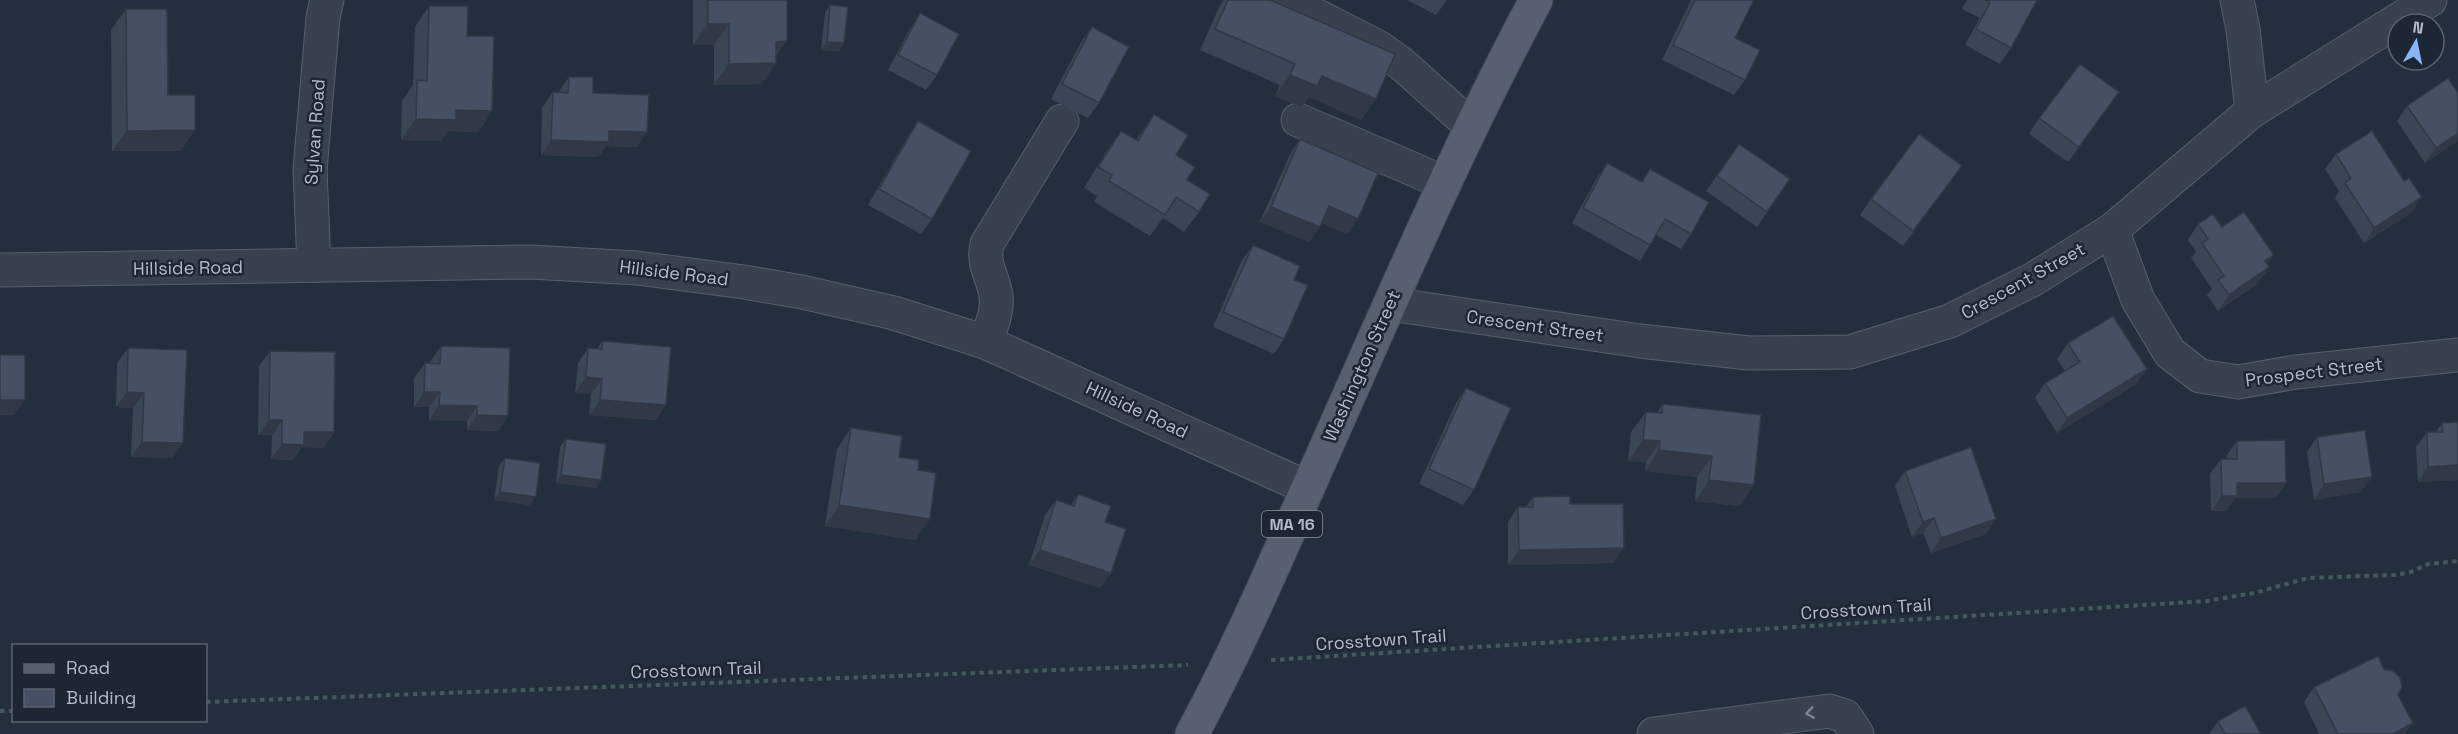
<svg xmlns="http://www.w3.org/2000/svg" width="2458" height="734" viewBox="0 0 2458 734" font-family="'Space Grotesk',sans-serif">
  <rect width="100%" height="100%" fill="#242f3e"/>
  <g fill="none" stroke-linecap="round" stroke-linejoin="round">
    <g stroke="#565f6c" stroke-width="35">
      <g id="minor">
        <polyline points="1286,0 1378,47 1403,65 1471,126"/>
        <polyline points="2252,111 2430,0"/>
        <polyline points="1298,120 1445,183"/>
        <polyline points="2112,230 2138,300 2170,353 2200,376 2238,382 2296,372 2458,355"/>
        <polyline points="314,265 310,170 323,17 327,0"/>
        <polyline points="0,270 531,262 637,268 744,282 802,292 894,313 985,342 1308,488"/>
        <polyline points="1390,304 1640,341 1749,353 1850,352 1950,321 2032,280 2112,230 2252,111 2243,29 2237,0"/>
        <path d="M985,342c6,-15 13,-30 11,-46 -3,-21 -14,-30 -9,-52l75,-123"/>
        <polyline points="1654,734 1829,711 1845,716 1857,734"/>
      </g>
    </g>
    <g stroke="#414a57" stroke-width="35">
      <path id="major" d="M1192,734c46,-85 84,-174 123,-262 71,-159 139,-319 221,-472"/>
    </g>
    <g stroke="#44595c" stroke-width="4" stroke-dasharray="4.5 4.5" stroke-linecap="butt">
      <polyline points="1271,660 2207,601 2254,593 2308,578 2395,575 2411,572 2428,564 2458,561"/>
      <polyline points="206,702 1188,665"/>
      <polyline points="0,711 14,711"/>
    </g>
    <use href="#minor" stroke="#38414e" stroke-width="33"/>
    <use href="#major" stroke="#56606e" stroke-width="33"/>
  </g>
  <g fill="#3b4654">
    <polygon points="693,0 787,0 776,57 762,84 714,85 714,45 693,45"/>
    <polygon points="1224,0 1270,0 1361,120 1309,97 1302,107 1275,96 1280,85 1200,50 1220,5"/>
    <polygon points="1407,0 1447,0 1436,15"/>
    <polygon points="1691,0 1754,0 1735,38 1745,80 1734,95 1662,60"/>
    <polygon points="1967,0 2037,0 2011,48 2000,64 1965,45 1980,18 1962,9"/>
    <polygon points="830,5 844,43 839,51 821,50 825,13"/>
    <polygon points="429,6 467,36 492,111 478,132 448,131 441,141 401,140 402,101 413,85 415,27"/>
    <polygon points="126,9 168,95 181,151 112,151 111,30"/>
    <polygon points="920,13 937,75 926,90 888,70 910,29"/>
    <polygon points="1092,27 1099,103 1088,118 1051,99 1081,42"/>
    <polygon points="569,77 593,93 637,147 606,146 598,157 541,155 542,108 553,92 558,93"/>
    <polygon points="2119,92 2068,162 2029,134 2039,118"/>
    <polygon points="2458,93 2458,141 2425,163 2397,121 2407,106"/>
    <polygon points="1154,114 1176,155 1199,212 1184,232 1163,218 1150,236 1094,202 1097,196 1084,188 1106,152 1121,131 1136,140"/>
    <polygon points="918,121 932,219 921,234 868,205 908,136"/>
    <polygon points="1300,139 1347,234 1322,223 1309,242 1260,222 1290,154"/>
    <polygon points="1739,144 1790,179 1757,227 1706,191"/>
    <polygon points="2336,154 2411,213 2364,243 2335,198 2339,191 2325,169"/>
    <polygon points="1607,163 1641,182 1650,169 1691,234 1681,249 1656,235 1640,261 1572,223 1597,178"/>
    <polygon points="1951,181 1903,246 1860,215 1871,199"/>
    <polygon points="2198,224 2222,227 2267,265 2269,267 2258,283 2218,311 2207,295 2212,289 2191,258 2196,252 2188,240"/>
    <polygon points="1253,245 1284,339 1274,354 1213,327 1242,260"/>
    <polygon points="602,341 656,420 589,415 591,394 575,393 578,363 588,348 597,349"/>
    <polygon points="2068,343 2147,369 2136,384 2057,433 2035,398 2045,383 2065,371 2057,359"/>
    <polygon points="441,346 508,416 498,431 467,430 467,421 429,420 429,407 414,407 414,378 425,363 430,363 430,362"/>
    <polygon points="128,348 173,458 131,457 133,408 116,407 117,363"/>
    <polygon points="270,351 334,432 323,448 302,447 293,460 271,459 272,435 258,435 259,366"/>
    <polygon points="1466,388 1474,490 1463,505 1419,484 1456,403"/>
    <polygon points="1663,404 1761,415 1739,506 1695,501 1697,477 1645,471 1646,462 1628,461 1631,432 1646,412 1657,413"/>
    <polygon points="2442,423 2458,480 2418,482 2416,447 2427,432 2436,432"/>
    <polygon points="851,428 899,457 918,470 930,519 915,540 825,526 837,449"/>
    <polygon points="2317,437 2361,492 2314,500 2307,452"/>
    <polygon points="566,439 601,480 596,488 556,483 560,447"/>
    <polygon points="2237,441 2286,483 2275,498 2235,498 2226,511 2211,511 2210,474 2221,459 2227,459 2226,456"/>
    <polygon points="505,458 530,505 494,500 499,466"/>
    <polygon points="1905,471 1996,519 1986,534 1931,553 1923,533 1912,537 1895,486"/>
    <polygon points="1078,494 1105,522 1111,573 1100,588 1029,565 1045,515 1056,500 1071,505"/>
    <polygon points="1533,497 1570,504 1613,563 1508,565 1508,522 1518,507 1526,507"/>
    <polygon points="2314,687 2405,734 2319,734 2304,702"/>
    <polygon points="2218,721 2261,734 2209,734"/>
  </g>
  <g fill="#303945">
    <polygon points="708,24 729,24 714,45 693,45"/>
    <polygon points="787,41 772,62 776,42"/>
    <polygon points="827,42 844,43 839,51 821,50"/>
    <polygon points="776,63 762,84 714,85 729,64"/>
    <polygon points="1290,75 1322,76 1376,99 1361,120 1309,97 1302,107 1275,96"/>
    <polygon points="456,110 492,111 478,132 448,131 441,141 401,140 416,119"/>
    <polygon points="195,130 181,151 112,151 127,131"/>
    <polygon points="609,131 647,132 637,147 606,146 598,157 541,155 551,140"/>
    <polygon points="2458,133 2458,141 2425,163 2436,148"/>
    <polygon points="2422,197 2411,213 2364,243 2374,228"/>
    <polygon points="1329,206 1358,219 1347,234 1318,221"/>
    <polygon points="1271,207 1320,227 1309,242 1260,222"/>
    <polygon points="2274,255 2263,270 2265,261"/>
    <polygon points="2269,267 2258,283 2218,311 2229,295"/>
    <polygon points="2147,369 2136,384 2057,433 2067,418"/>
    <polygon points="586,377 602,379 591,394 575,393"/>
    <polygon points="127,392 144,393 133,408 116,407"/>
    <polygon points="424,392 440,392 429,407 414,407"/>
    <polygon points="0,400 25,400 14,415 0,415"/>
    <polygon points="600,400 666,405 656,420 589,415"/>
    <polygon points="439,405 477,406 467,421 429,420"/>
    <polygon points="477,415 508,416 498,431 467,430"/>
    <polygon points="269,420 282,420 272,435 258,435"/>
    <polygon points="304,432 334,432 323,448 302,447 293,460 271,459 282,444"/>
    <polygon points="1643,440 1660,441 1646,462 1628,461"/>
    <polygon points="142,442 183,443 173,458 131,457"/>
    <polygon points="1659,450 1712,456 1697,477 1645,471"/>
    <polygon points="2458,465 2458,480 2418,482 2428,467"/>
    <polygon points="561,475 601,480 596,488 556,483"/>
    <polygon points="2372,477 2361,492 2314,500 2324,484"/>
    <polygon points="1709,480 1754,485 1739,506 1695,501"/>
    <polygon points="2237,483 2286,483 2275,498 2235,498 2226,511 2211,511 2222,496"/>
    <polygon points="500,492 536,497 530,505 494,500"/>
    <polygon points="839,505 930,519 915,540 825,526"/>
    <polygon points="1934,518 1923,533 1912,537 1923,522"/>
    <polygon points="1996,519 1986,534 1931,553 1941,538"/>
    <polygon points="1624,548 1613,563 1508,565 1519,550"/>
    <polygon points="1040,550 1111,573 1100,588 1029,565"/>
    <polygon points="2413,723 2405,734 2393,734"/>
  </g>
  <g fill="#455162" stroke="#303945" stroke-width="1.5">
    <polygon points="708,0 787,0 787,41 776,42 776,63 729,64 729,24 708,24"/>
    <polygon points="1228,0 1270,0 1395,54 1376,99 1322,76 1317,86 1290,75 1295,64 1215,29"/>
    <polygon points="1695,0 1754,0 1735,38 1760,50 1745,80 1673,45"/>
    <polygon points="1985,0 2037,0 2011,48 1976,29 1990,3"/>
    <polygon points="830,5 848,7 844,43 827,42"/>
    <polygon points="429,6 468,6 467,36 494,36 492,111 456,110 456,120 416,119 417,80 427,81"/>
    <polygon points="126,9 167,9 168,95 195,95 195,130 127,131"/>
    <polygon points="920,13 959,34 937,75 898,55"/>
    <polygon points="1092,27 1129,47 1099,103 1062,84"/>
    <polygon points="2080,64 2119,92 2079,147 2039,118"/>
    <polygon points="569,77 593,77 593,93 649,95 647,132 609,131 609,142 551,140 553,92 568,93"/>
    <polygon points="2448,78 2458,93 2458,133 2436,148 2407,106"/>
    <polygon points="1154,114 1188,135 1176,155 1195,167 1187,180 1210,194 1199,212 1176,197 1165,215 1109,181 1112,175 1098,167 1121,131 1138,141"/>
    <polygon points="918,121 971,151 932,219 879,189"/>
    <polygon points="2372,131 2404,181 2409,178 2422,197 2374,228 2345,183 2351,178 2336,154"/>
    <polygon points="1919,134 1962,166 1913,231 1871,199"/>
    <polygon points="1300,139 1378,173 1358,219 1329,206 1320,227 1271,207"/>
    <polygon points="1739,144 1790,179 1767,212 1717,176"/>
    <polygon points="1607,163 1642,182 1650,169 1709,202 1691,234 1665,219 1650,245 1583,208"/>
    <polygon points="2244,212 2274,255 2265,261 2269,267 2229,295 2218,280 2224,276 2202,243 2208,239 2198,224 2213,214 2222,227"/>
    <polygon points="1253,245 1300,266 1294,280 1308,285 1284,339 1223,312"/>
    <polygon points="2113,316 2147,369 2067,418 2045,383 2080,362 2068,343"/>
    <polygon points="602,341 671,347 666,405 600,400 602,379 586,377 588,348 602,349"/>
    <polygon points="441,346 510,348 508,416 477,415 477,406 439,405 440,392 424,392 425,363 440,364"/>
    <polygon points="128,348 187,350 183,443 142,442 144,393 127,392"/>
    <polygon points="270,351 335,352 334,432 304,432 304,445 282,444 282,420 269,420"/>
    <rect x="0" y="355" width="25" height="45"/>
    <polygon points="1466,388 1511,408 1474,490 1429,469"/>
    <polygon points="1663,404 1761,415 1754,485 1709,480 1712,456 1659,450 1660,441 1643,440 1646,412 1662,413"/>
    <polygon points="2458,422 2458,465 2428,467 2427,432 2443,432 2442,423"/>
    <polygon points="851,428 902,436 899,457 919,460 918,470 936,473 930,519 839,505"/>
    <polygon points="2365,430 2372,477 2324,484 2317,437"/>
    <polygon points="566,439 606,444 601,480 561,475"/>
    <polygon points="2285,440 2286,483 2237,483 2237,496 2222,496 2221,459 2237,459 2237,441"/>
    <polygon points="1971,447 1996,519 1941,538 1934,518 1923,522 1905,471"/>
    <polygon points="505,458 540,463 536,497 500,492"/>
    <polygon points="1078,494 1111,506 1105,522 1126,529 1111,573 1040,550 1056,500 1074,506"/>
    <polygon points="1570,496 1570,504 1623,504 1624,548 1519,550 1518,507 1533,507 1533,497"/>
    <polygon points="2378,656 2384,669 2393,671 2400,678 2402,687 2398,695 2413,723 2393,734 2338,734 2314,687"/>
    <polygon points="2245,706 2261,734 2225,734 2218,721"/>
  </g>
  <defs><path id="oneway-chevron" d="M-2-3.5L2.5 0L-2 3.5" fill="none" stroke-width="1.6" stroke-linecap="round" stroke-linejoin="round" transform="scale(1.5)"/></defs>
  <use stroke="#7c8592" href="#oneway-chevron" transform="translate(1810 713) rotate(172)"/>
  <g text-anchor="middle" stroke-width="5" stroke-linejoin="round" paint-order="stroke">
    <rect fill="#1d2633" stroke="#878f9c" stroke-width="1.5" x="1262" y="511" width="60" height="26" rx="4.5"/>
    <g font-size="16" font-weight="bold" fill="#b4bcc9">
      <text x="1292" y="530">MA 16</text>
    </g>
    <g font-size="18" fill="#b4bcc9" stroke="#1d2633">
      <text transform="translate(315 132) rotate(-86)" y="6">Sylvan Road</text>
      <text transform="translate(188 268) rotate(-1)" y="6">Hillside Road</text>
      <text transform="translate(674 273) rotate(7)" y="6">Hillside Road</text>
      <text transform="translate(2023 281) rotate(-29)" y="6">Crescent Street</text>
      <text transform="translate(1535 326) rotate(8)" y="6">Crescent Street</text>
      <text transform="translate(1362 366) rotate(-66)" y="6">Washington Street</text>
      <text transform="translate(2314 372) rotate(-7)" y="6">Prospect Street</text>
      <text transform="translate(1137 410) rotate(25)" y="6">Hillside Road</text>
      <text transform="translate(1866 609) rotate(-4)" y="6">Crosstown Trail</text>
      <text transform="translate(1381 640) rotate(-4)" y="6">Crosstown Trail</text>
      <text transform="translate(696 670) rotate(-2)" y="6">Crosstown Trail</text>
    </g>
  </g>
  <rect x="12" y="644" width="195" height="78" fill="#1d2633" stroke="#59626f" stroke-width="1.5"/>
  <rect x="24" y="664" width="30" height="9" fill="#56606e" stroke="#59626f" stroke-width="1.5"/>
  <text x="66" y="674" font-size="18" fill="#b4bcc9">Road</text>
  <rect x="24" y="689" width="30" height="18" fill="#455162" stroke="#59626f" stroke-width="1.5"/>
  <text x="66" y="704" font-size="18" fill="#b4bcc9">Building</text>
  <g transform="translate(2416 42) rotate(9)"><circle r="28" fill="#1d2633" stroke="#59626f" stroke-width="1.5"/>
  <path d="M0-4.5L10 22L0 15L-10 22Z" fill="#8ab4f8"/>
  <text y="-9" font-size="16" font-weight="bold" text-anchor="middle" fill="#b4bcc9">N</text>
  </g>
</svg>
